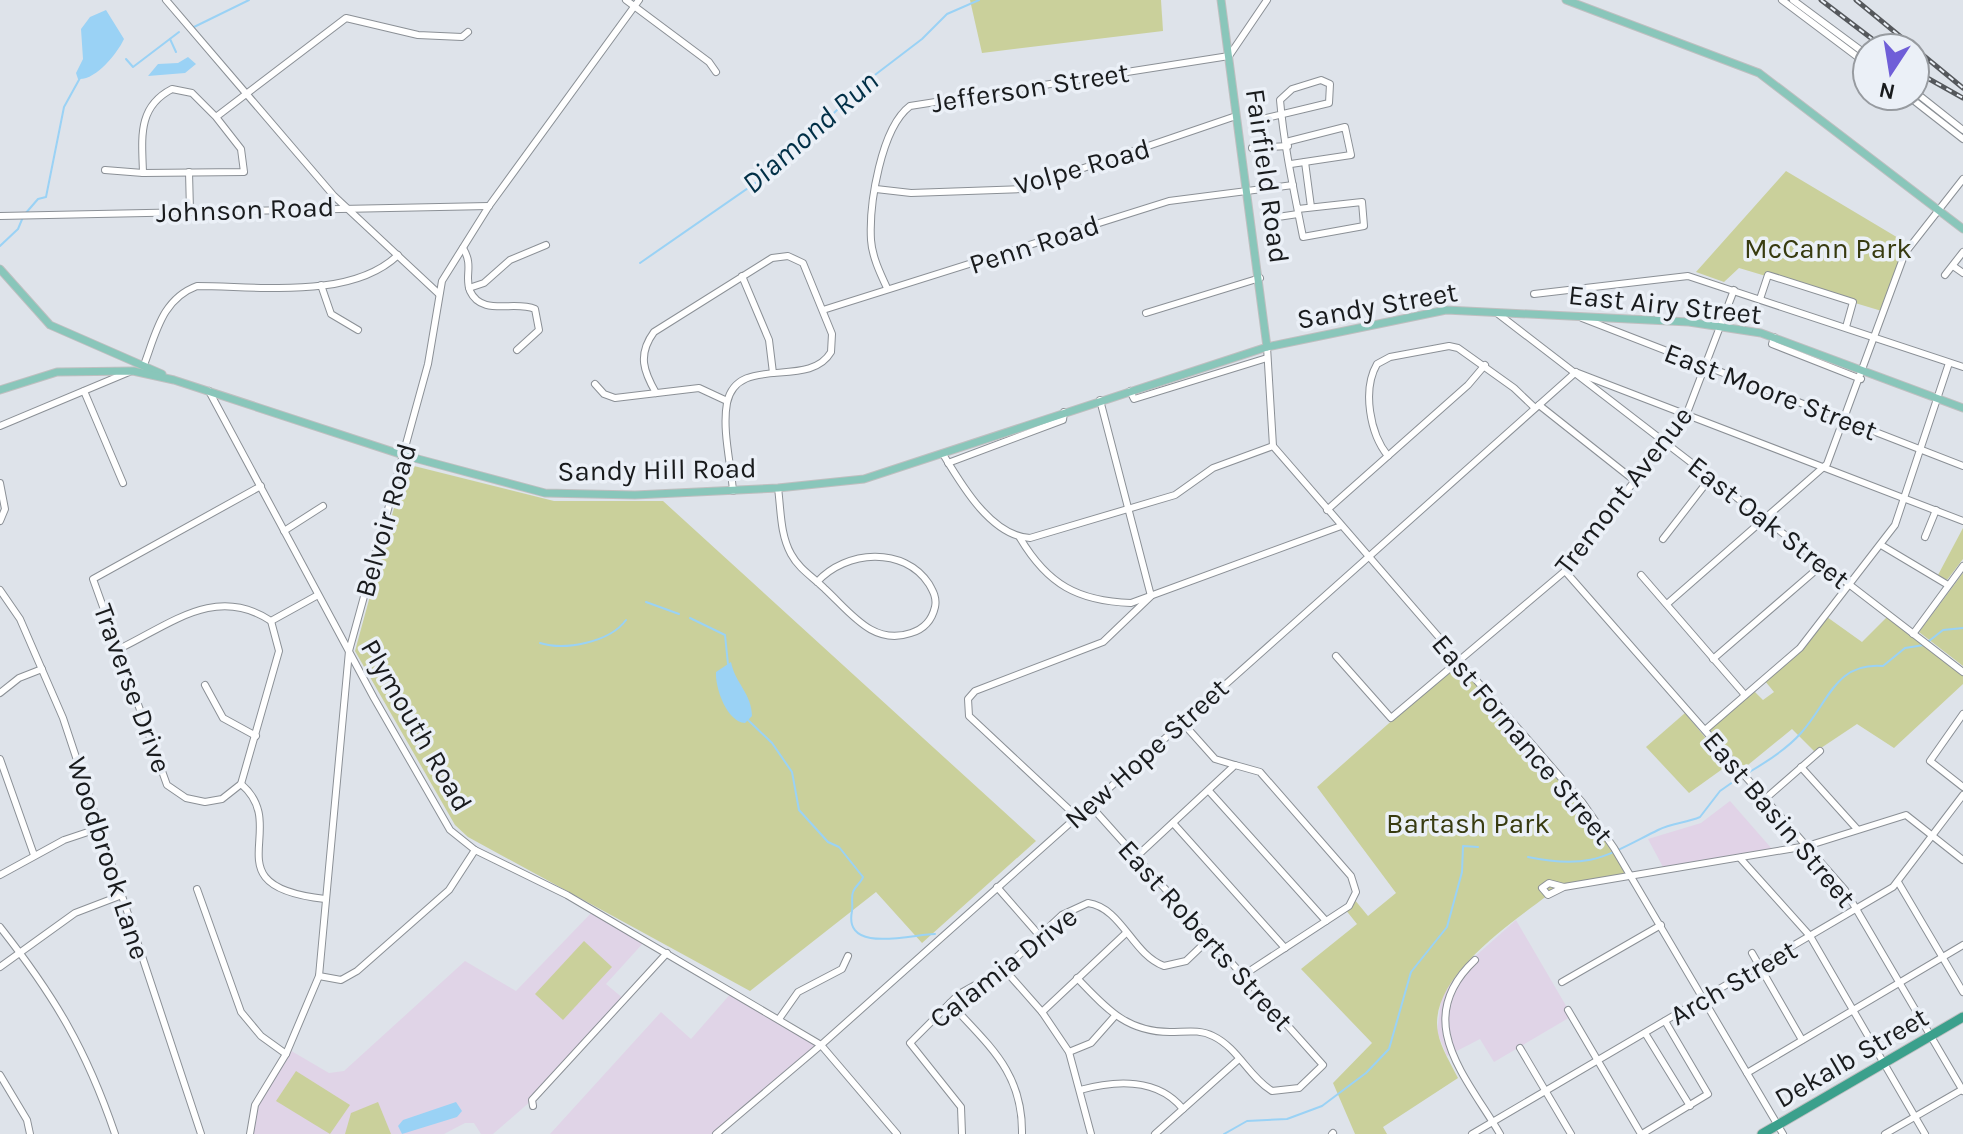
<svg xmlns="http://www.w3.org/2000/svg" width="1963" height="1134" viewBox="0 0 1963 1134" font-family="Karla,sans-serif">
  <rect width="100%" height="100%" fill="#dee3ea"/>
  <polygon fill="#e1d3e7" points="1730,801 1772,849 1663,867 1648,839 1701,823"/>
  <g fill="#e0d4e7">
    <polygon points="594,910 645,941 606,984 624,999 532,1100 493,1134 481,1134 474,1123 465,1123 444,1134 250,1134 255,1105 288,1049 329,1073 344,1071 465,961 516,991"/>
    <polygon points="1516,920 1572,1016 1494,1062 1480,1039 1447,1056 1437,1032 1442,993 1462,968"/>
    <polygon points="733,991 821,1045 716,1134 550,1134 661,1012 691,1039"/>
  </g>
  <g fill="#cad09b">
    <polygon points="970,0 1161,0 1163,31 982,53"/>
    <polygon points="1786,171 1910,245 1885,312 1739,268 1724,282 1696,272"/>
    <polygon points="406,464 554,501 663,501 1036,841 922,943 876,892 750,991 468,837 455,825 355,651"/>
    <polygon points="1963,528 1963,559 1947,580 1938,575"/>
    <polygon points="1963,573 1963,666 1919,632"/>
    <polygon points="1889,615 1963,672 1963,684 1894,748 1857,724 1815,752 1792,729 1743,769 1709,731 1754,691 1763,700 1774,692 1765,681 1827,617 1862,642"/>
    <path d="M1458,662l124,140 48,72 -66,13 -16,8c-38,29 -121,84 -110,138 3,15 13,31 20,45l-75,49 4,7h-32l-22,-51 39,-40 -71,-74 56,-45 -12,-15 9,-10 14,17 28,-23 -79,-106z"/>
    <polygon points="1685,713 1728,765 1689,793 1646,747"/>
    <polygon points="584,941 612,967 563,1020 535,994"/>
    <polygon points="296,1071 350,1105 330,1134 276,1101"/>
    <polygon points="378,1102 391,1134 345,1134 351,1113"/>
  </g>
  <g fill="#9ad2f5">
    <path d="M106,10l18,29c-7,15 -29,42 -46,40l-2,-6 7,-14 -2,-30 9,-12z"/>
    <polygon points="188,57 196,64 185,73 148,76 158,64 178,63"/>
    <path d="M731,662c4,21 21,32 21,54l-7,7c-18,-1 -30,-35 -29,-51z"/>
    <polygon points="456,1102 462,1111 457,1117 402,1134 398,1126 403,1120"/>
  </g>
  <g fill="none" stroke-linecap="round" stroke-linejoin="round">
    <g stroke="#9ad2f5" stroke-width="2">
      <polyline points="194,27 249,0"/>
      <polyline points="170,39 176,52"/>
      <polyline points="126,59 133,67 179,32"/>
      <polyline points="25,214 38,199 46,197 64,107 80,78"/>
      <polyline points="0,246 18,229 23,217"/>
      <polyline points="640,263 777,168 867,81 922,39 947,14 979,0"/>
      <polyline points="646,602 679,614"/>
      <polyline points="690,618 725,635 728,664"/>
      <polyline points="1929,641 1943,630 1963,628"/>
      <path d="M540,643c25,8 70,-1 86,-23"/>
      <path d="M747,719l25,24 20,29 7,38 29,32 11,5 24,30c-2,6 -8,9 -10,15 -2,5 0,13 -1,19 -9,44 61,23 83,23"/>
      <path d="M1746,774c19,-11 41,-25 55,-41 28,-31 34,-71 82,-67l22,-18 19,-3"/>
      <path d="M1528,857c62,13 78,-1 130,-27 14,-7 28,-7 42,-13l20,-26 20,-14"/>
      <polyline points="1224,1134 1247,1121 1287,1119 1322,1106 1366,1073 1389,1049 1411,972 1447,927 1462,872 1463,846 1478,847"/>
    </g>
    <g stroke="#8b9096" stroke-width="8">
      <g id="minor">
        <polyline points="166,0 334,196 439,294"/>
        <polyline points="626,0 709,62 716,72"/>
        <polyline points="1782,0 1867,64"/>
        <polyline points="1793,0 1867,55"/>
        <polyline points="1915,92 1963,130"/>
        <polyline points="1908,96 1963,139"/>
        <path d="M216,117l25,32 3,23 -101,1c-1,-35 -6,-66 29,-84l20,4 24,24 130,-99 72,17 44,2 6,-5"/>
        <path d="M1254,121l75,-18 1,-19 -9,-4 -29,9 -12,11c4,46 14,91 23,137l61,-11 -2,-24 -64,7"/>
        <polyline points="1286,142 1345,127 1351,155 1291,164"/>
        <polyline points="1252,148 1288,146"/>
        <polyline points="1305,162 1311,207"/>
        <polyline points="105,170 143,173"/>
        <polyline points="189,172 190,211"/>
        <polyline points="876,189 911,193 1022,189 1236,116"/>
        <polyline points="0,216 489,206"/>
        <polyline points="1271,218 1298,214"/>
        <path d="M463,248c11,18 1,28 7,43 12,26 44,9 65,18l4,21 -22,20"/>
        <polyline points="1953,266 1963,273"/>
        <polyline points="1945,275 1963,252"/>
        <polyline points="742,276 769,340 773,373"/>
        <polyline points="321,285 331,314 358,330"/>
        <polyline points="469,288 484,283 510,260 546,245"/>
        <path d="M887,288c-7,-15 -15,-32 -16,-48 -2,-36 10,-112 39,-134l319,-50 38,-56"/>
        <polyline points="1534,294 1688,276 1963,367"/>
        <polyline points="1760,299 1768,275 1853,302 1846,327"/>
        <polyline points="823,310 1169,201 1293,185"/>
        <polyline points="1146,313 1260,278"/>
        <polyline points="1497,313 1963,672"/>
        <polyline points="1582,318 1963,466"/>
        <polyline points="1774,337 1772,344 1861,379"/>
        <polyline points="1267,347 1273,446 1582,802 1614,848 1783,1134"/>
        <path d="M144,365c12,-32 18,-66 53,-79 62,0 154,14 201,-31"/>
        <polyline points="1578,373 1963,521"/>
        <polyline points="595,384 604,394 615,398 699,388 727,401"/>
        <polyline points="84,391 123,483"/>
        <polyline points="209,391 374,698 450,830 475,850 567,895 821,1045 897,1134"/>
        <polyline points="1130,391 1134,399 1267,358"/>
        <path d="M656,393c-12,-21 -19,-38 -2,-61l118,-74 16,-2 15,7 29,71 -1,18c-22,38 -94,1 -104,51 -5,27 4,61 6,88"/>
        <polyline points="1539,405 1635,481"/>
        <polyline points="0,426 129,372"/>
        <path d="M943,454c18,30 48,82 87,84l145,-43 38,-27 60,-22"/>
        <path d="M1388,456c-18,-22 -26,-66 -11,-92l13,-7 59,-11 9,2 56,40 21,20"/>
        <polyline points="948,463 1063,420 1064,412"/>
        <polyline points="0,483 5,509 0,521"/>
        <polyline points="261,486 93,579 167,785 186,798 205,802 222,799 241,784 279,651 271,621"/>
        <path d="M778,488c3,22 2,46 13,66 8,15 22,23 34,35 26,24 48,57 86,44 13,-4 21,-13 24,-26 2,-9 -2,-16 -6,-23 -25,-38 -83,-34 -112,-2"/>
        <polyline points="1327,510 1468,385 1485,365"/>
        <polyline points="284,531 323,506"/>
        <polyline points="1925,537 1936,510"/>
        <path d="M1020,538c28,47 58,63 111,65l210,-77"/>
        <polyline points="1663,539 1711,477"/>
        <polyline points="1881,545 1948,585"/>
        <polyline points="1565,571 1845,890 1963,1091"/>
        <polyline points="1641,575 1745,695"/>
        <polyline points="0,590 20,619 63,718 201,1134"/>
        <polyline points="1667,604 1827,464 1905,253 1963,179"/>
        <polyline points="1913,634 1963,566"/>
        <path d="M121,648c51,-25 96,-63 150,-27l47,-26"/>
        <polyline points="1336,656 1391,718 1565,571 1687,413 1734,290"/>
        <polyline points="1713,659 1823,564"/>
        <polyline points="205,685 223,718 256,736"/>
        <polyline points="0,693 19,678 42,669"/>
        <polyline points="1963,714 1930,761 1963,787"/>
        <polyline points="1181,721 1215,759 1235,765"/>
        <polyline points="1705,730 1800,648 1895,525 1949,363"/>
        <polyline points="0,759 34,855"/>
        <polyline points="1801,767 1857,829"/>
        <path d="M241,784c52,44 -33,102 84,115"/>
        <polyline points="1209,791 1326,921"/>
        <polyline points="1765,799 1820,751"/>
        <polyline points="1076,816 969,716 968,699 975,691 1103,642 1151,596 1100,400"/>
        <polyline points="1173,823 1285,948"/>
        <polyline points="1136,857 1235,765 1260,772 1351,876 1356,892 1349,906 1242,976"/>
        <polyline points="1740,858 1810,936 1925,1134"/>
        <polyline points="0,875 64,840 100,828"/>
        <polyline points="1898,882 1963,992"/>
        <polyline points="997,887 1039,935"/>
        <polyline points="1564,887 1549,883 1542,888 1548,895 1564,887 1807,846 1906,815 1963,860"/>
        <polyline points="197,889 241,1012 261,1036 286,1054"/>
        <path d="M0,927c55,70 86,122 115,207"/>
        <polyline points="1752,953 1802,1040"/>
        <path d="M1475,960c-64,60 -10,115 25,174"/>
        <polyline points="0,967 75,913 122,895"/>
        <polyline points="1004,969 1042,1012 1069,1052 1091,1134"/>
        <polyline points="319,976 341,980 357,971 449,890 475,850"/>
        <path d="M1077,978c29,30 49,54 93,54 15,0 30,-3 43,4 25,12 36,41 59,55l27,-3 24,-23 -234,-261"/>
        <polyline points="1562,982 1661,925"/>
        <path d="M950,1003c39,43 73,69 72,131"/>
        <polyline points="1568,1010 1641,1134"/>
        <polyline points="1042,1012 1126,933"/>
        <polyline points="779,1019 798,992 842,969 848,956"/>
        <polyline points="1645,1033 1690,1106"/>
        <polyline points="1520,1048 1571,1134"/>
        <polyline points="1069,1052 1091,1043 1114,1017"/>
        <polyline points="1747,1073 1963,945"/>
        <polyline points="0,1075 27,1120 30,1134"/>
        <path d="M1080,1090c36,-10 78,-12 103,19"/>
        <polyline points="533,1106 532,1100 667,953"/>
        <polyline points="250,1134 255,1105 286,1054 319,976 349,651 428,364 442,281 489,206 639,0"/>
        <polyline points="716,1134 821,1045 1576,372"/>
        <path d="M962,1134l-1,-27 -51,-64 49,-49 45,-25 58,-54 26,-12c34,5 44,51 76,63l22,-5 23,-22"/>
        <polyline points="1155,1134 1239,1059"/>
        <polyline points="1332,1134 1333,1133"/>
        <polyline points="1472,1134 1893,887 1963,795"/>
        <polyline points="1642,1134 1708,1094 1665,1021"/>
        <polyline points="1885,1134 1963,1089"/>
      </g>
    </g>
    <g stroke="#bfbfc0" stroke-width="9">
      <g id="major">
        <polyline points="1221,0 1267,347"/>
        <polyline points="1566,0 1759,73 1963,229"/>
        <polyline points="0,269 50,325 162,374"/>
        <polyline points="0,390 57,372 133,371 174,380 403,455 545,493 635,495 778,488 864,479 1267,347 1446,310 1689,322 1761,333 1963,408"/>
      </g>
    </g>
    <g stroke="#bfbfc0" stroke-width="11">
      <polyline id="highway" points="1762,1134 1963,1017"/>
    </g>
    <use href="#minor" stroke="#fff" stroke-width="6"/>
    <use href="#major" stroke="#89c6ba" stroke-width="7"/>
    <use href="#highway" stroke="#3ba08c" stroke-width="9"/>
    <g stroke="#55585c" stroke-width="5">
      <g id="rail">
        <polyline points="1821,0 1884,48"/>
        <polyline points="1856,0 1963,88"/>
        <polyline points="1915,71 1963,98"/>
      </g>
    </g>
    <use href="#rail" stroke="#ebf0f7" stroke-width="2" stroke-dasharray="6" stroke-linecap="butt"/>
  </g>
  <g text-anchor="middle" stroke-width="7" stroke-linejoin="round" paint-order="stroke">
    <g font-size="28" fill="#191b1d" stroke="#ebf0f7">
      <text transform="translate(1030 87) rotate(-9)" y="10">Jefferson Street</text>
      <text transform="translate(1082 166) rotate(-16)" y="10">Volpe Road</text>
      <text transform="translate(1268 176) rotate(82)" y="10">Fairfield Road</text>
      <text transform="translate(245 209) rotate(-2)" y="10">Johnson Road</text>
      <text transform="translate(1034 244) rotate(-18)" y="10">Penn Road</text>
      <text transform="translate(1665 304) rotate(6)" y="10">East Airy Street</text>
      <text transform="translate(1377 305) rotate(-10)" y="10">Sandy Street</text>
      <text transform="translate(1771 391) rotate(21)" y="10">East Moore Street</text>
      <text transform="translate(657 469) rotate(-1)" y="10">Sandy Hill Road</text>
      <text transform="translate(1623 490) rotate(-52)" y="10">Tremont Avenue</text>
      <text transform="translate(385 520) rotate(-74)" y="10">Belvoir Road</text>
      <text transform="translate(1769 522) rotate(38)" y="10">East Oak Street</text>
      <text transform="translate(133 688) rotate(70)" y="10">Traverse Drive</text>
      <text transform="translate(417 725) rotate(60)" y="10">Plymouth Road</text>
      <text transform="translate(1523 739) rotate(50)" y="10">East Fornance Street</text>
      <text transform="translate(1146 753) rotate(-42)" y="10">New Hope Street</text>
      <text transform="translate(1780 819) rotate(50)" y="10">East Basin Street</text>
      <text transform="translate(109 858) rotate(72)" y="10">Woodbrook Lane</text>
      <text transform="translate(1206 935) rotate(48)" y="10">East Roberts Street</text>
      <text transform="translate(1003 967) rotate(-38)" y="10">Calamia Drive</text>
      <text transform="translate(1733 982) rotate(-30)" y="10">Arch Street</text>
      <text transform="translate(1851 1057) rotate(-30)" y="10">Dekalb Street</text>
    </g>
    <g font-size="28" fill="#383b10" stroke="#ebf0f7">
      <text x="1828" y="258">McCann Park</text>
      <text x="1468" y="833">Bartash Park</text>
    </g>
    <g font-size="30" font-style="italic" fill="#002f46" stroke="#ebf0f7">
      <text transform="translate(810 132) rotate(-41)" y="10">Diamond Run</text>
    </g>
  </g>
  <g transform="translate(1891 72) rotate(192)"><circle r="38" fill="#ebf0f7" stroke="#979ba0" stroke-width="2"/>
  <path d="M0-6L14 30L0 20L-14 30Z" fill="#6f5ed8"/>
  <text y="-12" font-size="22" font-weight="bold" text-anchor="middle" fill="#191b1d">N</text>
  </g>
</svg>
